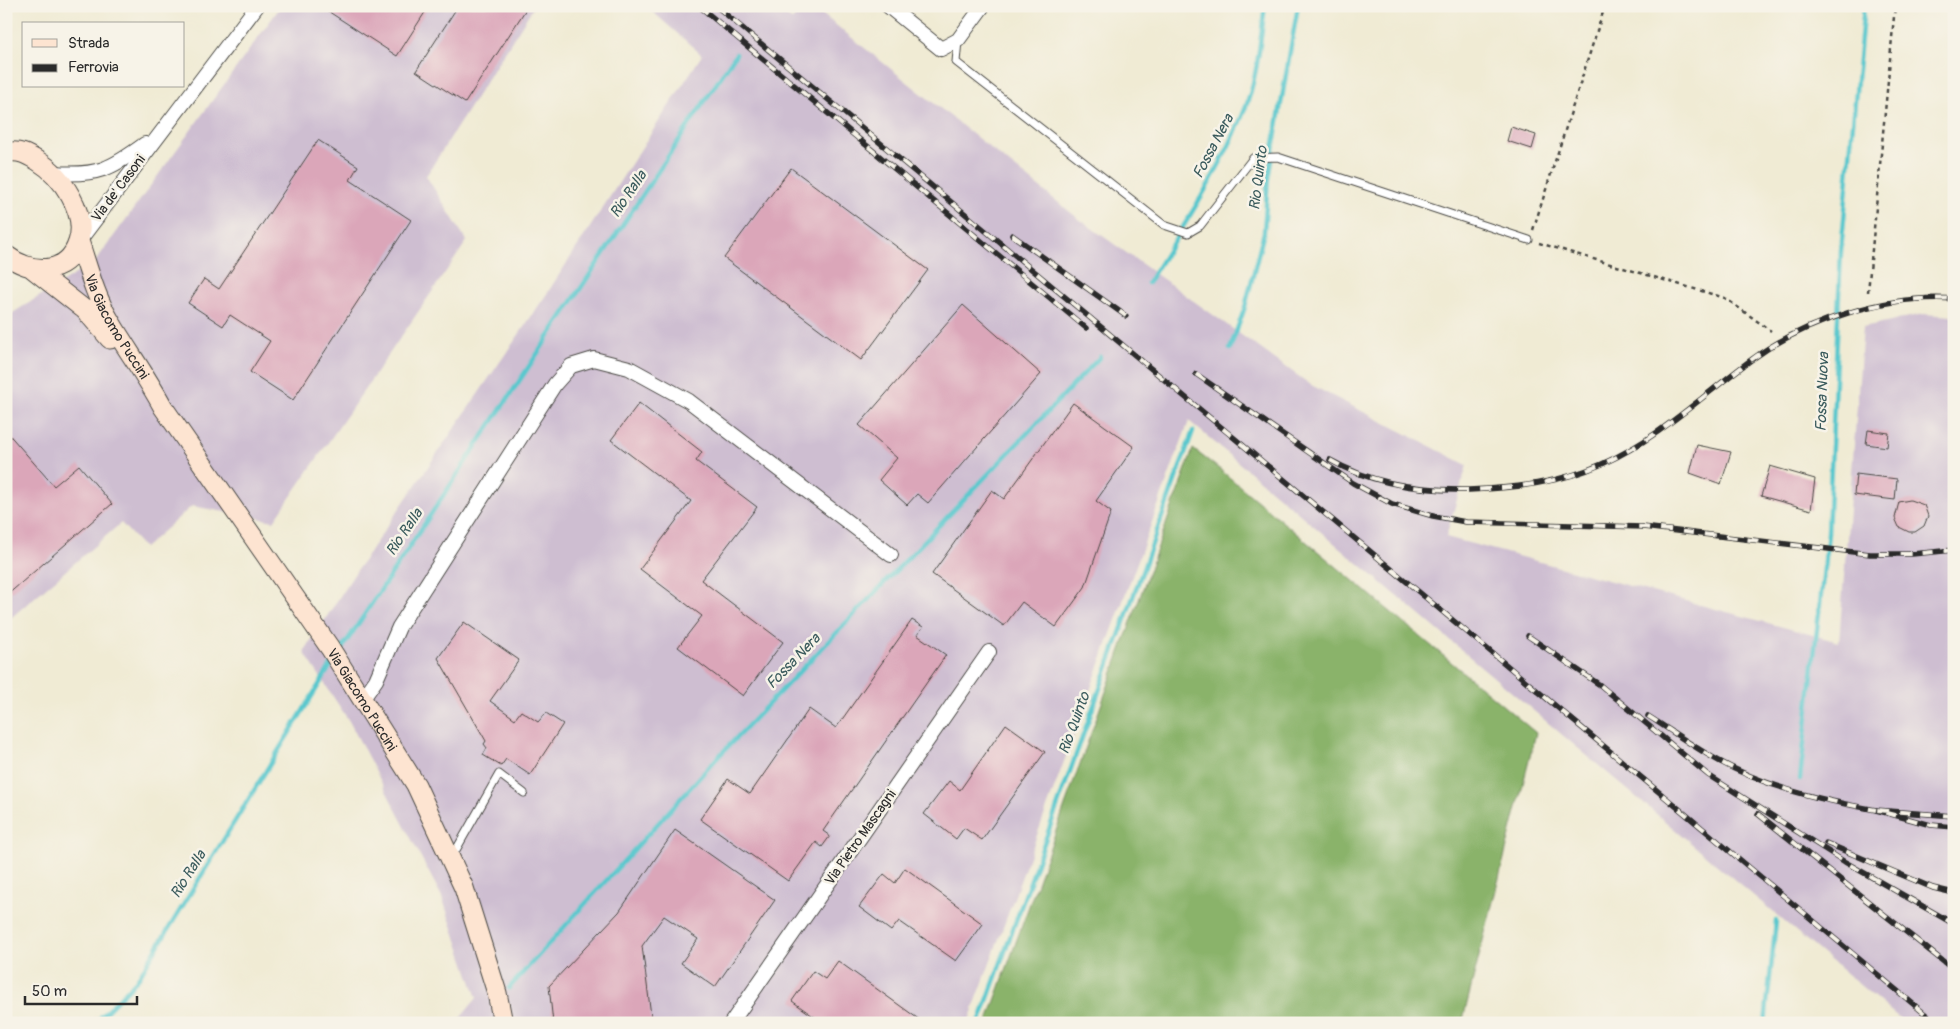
<svg xmlns="http://www.w3.org/2000/svg" width="1960" height="1029" viewBox="0 0 1960 1029" font-family="Pangolin,sans-serif">
  <rect width="100%" height="100%" fill="#f7f3e8"/>
  <filter id="ink" filterUnits="userSpaceOnUse"><feTurbulence type="fractalNoise" baseFrequency=".02" numOctaves="2"/><feDisplacementMap in="SourceGraphic" scale="10" xChannelSelector="R" yChannelSelector="G"/><feConvolveMatrix kernelMatrix="1 2 1 2 8 2 1 2 1" color-interpolation-filters="sRGB"/></filter>
  <filter id="wash" filterUnits="userSpaceOnUse"><feTurbulence type="fractalNoise" baseFrequency=".0096" numOctaves="4" result="noise"/><feDisplacementMap in="SourceGraphic" scale="20" xChannelSelector="R" yChannelSelector="G"/><feGaussianBlur stdDeviation="1.12" result="paint"/><feColorMatrix in="noise" values="0 0 0 0 0 0 0 0 0 0 0 0 0 0 0 0 0 1.4 0 .05"/><feComposite in="paint" operator="in"/></filter>
  <g filter="url(#wash)">
    <rect width="100%" height="100%" fill="#f0ebd4"/>
    <g fill="#cebed1">
      <polygon points="281,6 534,6 426,176 467,241 274,521 192,506 144,548 121,523 6,622 6,317 95,262"/>
      <polygon points="646,6 777,6 792,20 806,6 812,6 1079,219 1311,385 1467,465 1446,537 1839,642 1863,327 1923,314 1954,316 1954,1023 1905,1023 1189,421 968,1023 456,1023 477,998 442,897 349,721 304,652 353,576 546,295 702,55"/>
    </g>
    <polygon fill="#8ab36a" stroke="#5a6f4a" points="1193,449 1218,468 1536,733 1462,1023 987,1023"/>
    <g fill="none" stroke-linecap="round" stroke-linejoin="round">
      <g stroke="#5ac8ce" stroke-width="4.5">
        <path d="M1148,283c33,-54 71,-109 95,-169 14,-33 17,-72 22,-108"/>
        <polyline points="1230,349 1245,307 1264,232 1268,178 1298,6"/>
        <polyline points="339,653 736,54"/>
        <polyline points="1800,779 1828,533 1841,251 1864,6"/>
        <polyline points="509,988 718,757 1100,357"/>
        <polyline points="95,1023 137,980 333,662"/>
        <polyline points="979,1023 1193,431"/>
        <polyline points="1765,1023 1776,921"/>
      </g>
    </g>
    <g id="blocks">
      <g fill="#dba6b9">
        <polygon points="320,6 429,6 397,56"/>
        <polygon points="458,6 528,6 465,103 416,71"/>
        <polygon points="1511,127 1536,135 1532,149 1507,141"/>
        <polygon points="318,140 358,166 350,180 411,220 293,400 250,372 270,341 230,315 223,326 188,303 204,279 219,289"/>
        <polygon points="791,168 928,270 861,360 724,258"/>
        <polygon points="963,305 1041,374 928,503 917,494 907,505 879,480 897,458 859,425"/>
        <polygon points="639,403 702,452 696,461 757,507 701,580 783,642 743,696 678,647 702,616 640,569 691,501 611,440"/>
        <polygon points="1073,403 1134,447 1096,501 1111,512 1085,587 1056,627 1022,602 1004,626 932,574 992,490 1004,499"/>
        <polygon points="1868,430 1889,433 1887,447 1866,444"/>
        <polygon points="6,431 54,486 79,465 112,504 6,596"/>
        <polygon points="1697,445 1731,452 1721,484 1690,473"/>
        <polygon points="1770,466 1815,479 1811,510 1761,496"/>
        <polygon points="1856,474 1897,479 1895,500 1854,495"/>
        <polygon points="1910,500 1924,505 1928,516 1924,526 1915,532 1909,532 1899,527 1895,518 1899,502"/>
        <polygon points="912,620 923,627 917,635 946,655 823,831 830,836 822,847 816,842 788,881 700,819 728,779 750,794 809,709 836,728"/>
        <polygon points="464,622 519,660 490,701 515,719 521,711 538,722 546,713 563,724 530,775 506,759 501,766 483,755 487,748 484,744 486,741 438,658"/>
        <polygon points="1006,724 1045,752 982,840 964,828 956,839 924,814 949,781 960,790"/>
        <polygon points="675,830 775,900 715,987 681,963 698,939 664,916 642,946 652,1023 553,1023 549,986 619,912"/>
        <polygon points="905,868 983,924 956,961 899,921 891,931 859,907 884,874 895,883"/>
        <polygon points="838,961 924,1023 823,1023 792,1001 813,971 825,979"/>
      </g>
    </g>
  </g>
  <g filter="url(#ink)">
    <use href="#blocks" fill-opacity="0" stroke="#494844" stroke-width="1"/>
    <g fill="none" stroke-linecap="round" stroke-linejoin="round">
      <g stroke="#494844" stroke-width="9">
        <g id="service">
          <polyline points="958,41 956,62 1164,225 1188,233 1200,226 1253,158 1278,157 1529,240"/>
          <polyline points="452,857 499,774 524,793"/>
        </g>
      </g>
      <g stroke="#494844" stroke-width="16">
        <g id="minor">
          <polyline points="888,6 941,49 958,40 983,6"/>
          <path d="M55,173c43,3 56,-4 90,-29"/>
          <polyline points="79,241 257,6"/>
          <polyline points="362,700 376,680 399,627 555,384 571,366 594,359 629,368 689,401 891,555"/>
          <polyline points="731,1023 989,652"/>
        </g>
      </g>
      <g stroke="#494844" stroke-width="21">
        <g id="secondary">
          <path d="M6,153c12,-4 22,2 32,8 23,14 50,52 40,81 -11,35 -48,31 -72,13"/>
          <path id="s1" d="M79,241c9,27 16,55 31,80 17,29 37,56 53,86l167,241 86,137 48,103 33,105 6,30"/>
          <polyline points="33,269 85,310 110,339"/>
        </g>
      </g>
      <g stroke="#494844" stroke-width="2.5" stroke-dasharray="4 4" stroke-linecap="butt">
        <polyline points="1533,230 1605,6"/>
        <polyline points="1539,243 1725,298 1771,331"/>
        <polyline points="1868,292 1895,6"/>
      </g>
      <use href="#service" stroke="#fff" stroke-width="7"/>
      <use href="#minor" stroke="#fff" stroke-width="14"/>
      <use href="#secondary" stroke="#fde4d1" stroke-width="19"/>
      <g stroke="#2b2b2b" stroke-width="5.5">
        <g id="rail">
          <polyline points="699,6 1086,328"/>
          <polyline points="716,6 1936,1023"/>
          <polyline points="1012,235 1126,316"/>
          <polyline points="1196,374 1353,483 1392,504 1433,516 1466,522 1643,527 1870,554 1912,554 1954,550"/>
          <path d="M1330,460c42,24 92,31 139,30 46,-2 91,-7 133,-26 56,-25 100,-68 149,-104 53,-39 137,-66 203,-61"/>
          <polyline points="1528,636 1600,685 1708,775 1845,862 1954,924"/>
          <path d="M1648,716c24,15 47,32 71,45 49,27 103,39 157,49"/>
          <polyline points="1758,814 1954,970"/>
          <polyline points="1954,816 1876,810 1931,825 1954,827"/>
          <polyline points="1826,843 1933,888 1954,893"/>
        </g>
      </g>
      <use href="#rail" stroke="#f7f3e8" stroke-width="4" stroke-dasharray="11" stroke-linecap="butt"/>
    </g>
  </g>
  <g text-anchor="middle" stroke-width="5" stroke-linejoin="round" paint-order="stroke">
    <g font-size="14" fill="#2b2b2b" stroke="#f7f3e8">
      <text transform="translate(118 188) rotate(-53)" y="5">Via de' Casoni</text>
      <text dy="5" stroke="none"><textPath href="#s1" startOffset="94">Via Giacomo Puccini</textPath></text>
      <text dy="5" stroke="none"><textPath href="#s1" startOffset="541">Via Giacomo Puccini</textPath></text>
      <text transform="translate(860 837) rotate(-55)" y="5">Via Pietro Mascagni</text>
    </g>
    <g font-size="15" font-style="italic" fill="#395a5c" stroke="#f7f3e8">
      <text transform="translate(1213 146) rotate(-62)" y="5">Fossa Nera</text>
      <text transform="translate(1258 178) rotate(-83)" y="5">Rio Quinto</text>
      <text transform="translate(628 194) rotate(-56)" y="5">Rio Ralla</text>
      <text transform="translate(1822 392) rotate(-88)" y="5">Fossa Nuova</text>
      <text transform="translate(404 532) rotate(-56)" y="5">Rio Ralla</text>
      <text transform="translate(793 661) rotate(-46)" y="5">Fossa Nera</text>
      <text transform="translate(1074 723) rotate(-70)" y="5">Rio Quinto</text>
      <text transform="translate(188 874) rotate(-58)" y="5">Rio Ralla</text>
    </g>
  </g>
  <rect width="1960" height="1029" fill="none" stroke="#f7f3e8" stroke-width="25"/>
  <rect x="22" y="22" width="162" height="65" fill="#f7f3e8" stroke="#a5a39c"/>
  <rect x="32" y="39" width="25" height="8" fill="#fde4d1" stroke="#a5a39c"/>
  <text x="68" y="48" font-size="15" fill="#2b2b2b">Strada</text>
  <rect x="32" y="64" width="25" height="8" fill="#2b2b2b" stroke="#a5a39c"/>
  <text x="68" y="72" font-size="15" fill="#2b2b2b">Ferrovia</text>
  <path d="M25 996v8h112v-8" fill="none" stroke="#2b2b2b" stroke-width="2.5"/>
  <text x="32" y="996" font-size="15" fill="#2b2b2b" stroke="#f7f3e8" stroke-width="4" paint-order="stroke">50 m</text>
</svg>
